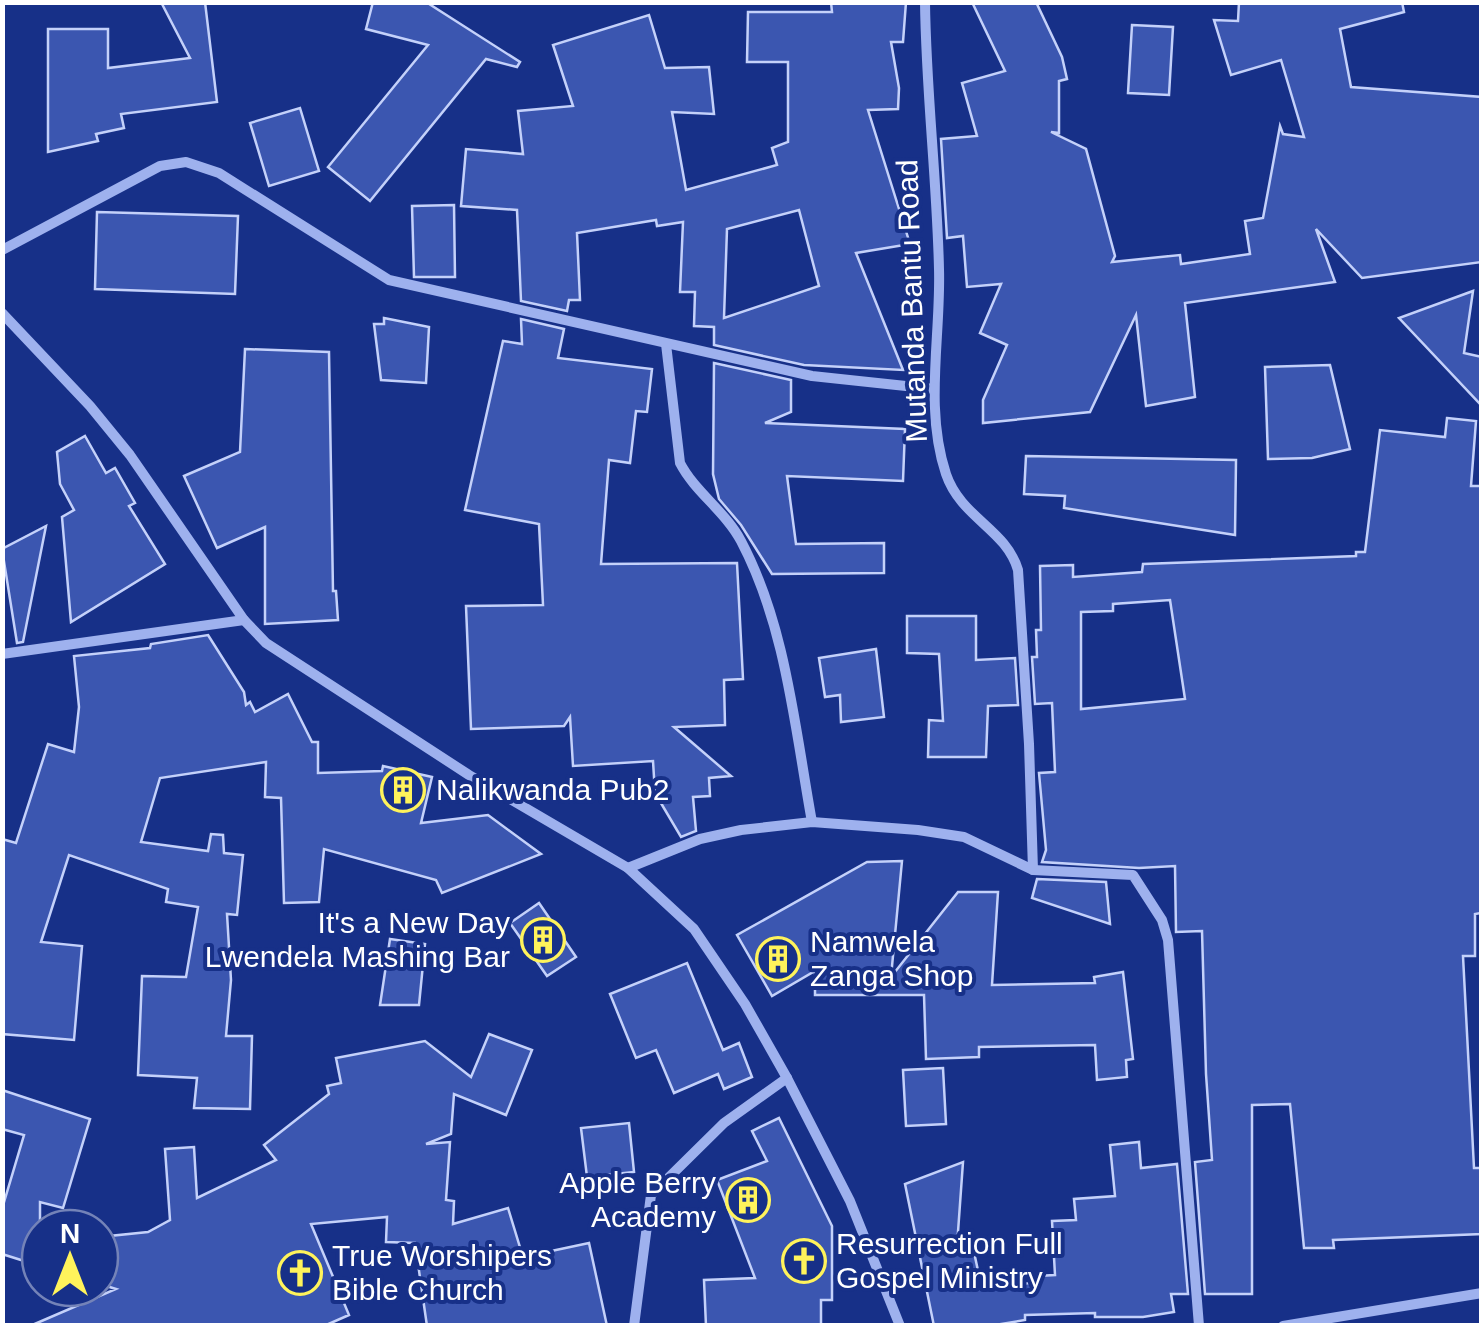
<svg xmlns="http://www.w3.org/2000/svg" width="1484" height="1328" viewBox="0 0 1484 1328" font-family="Helvetica,sans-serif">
  <rect width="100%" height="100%" fill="#173088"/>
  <g fill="#3b56b0" stroke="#c4d1fa" stroke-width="2.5" fill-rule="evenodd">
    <polygon points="161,2 205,2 217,102 121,114 124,128 96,134 98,141 48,152 48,29 108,29 108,68 190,58"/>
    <polygon points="373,2 426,2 520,62 517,67 486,59 370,201 328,167 428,45 366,29"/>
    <path d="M831,2h75l-3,40h-12l8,46 -1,21 -30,1 42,134 -54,9 47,117 -99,-5 -90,-20v-18l-20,-1 1,-34h-15l3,-70 -26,4 -1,-6 -79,13 3,67h-11l-2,11 -46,-10 -4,-91 -56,-4 5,-57 57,5 -5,-43 55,-5 -20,-61 96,-30 16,53 44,-1 5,47 -42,-2 14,78 91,-25 -5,-17 16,-6v-80h-41l1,-50h84zM799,210l20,76 -95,32 3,-89z"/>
    <polygon points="972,2 1036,2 1062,57 1067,79 1059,81 1059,133 1051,132 1086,149 1115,256 1112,262 1180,255 1181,264 1250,254 1245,221 1263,218 1280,126 1283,134 1304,137 1281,60 1231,75 1214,20 1238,21 1239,2 1402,2 1404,12 1340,29 1351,87 1482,97 1482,262 1362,278 1316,229 1335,282 1185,303 1195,397 1146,406 1136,315 1090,412 983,423 983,400 1007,345 980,333 1001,284 967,287 963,236 947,238 941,139 977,136 962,83 1005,71"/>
    <polygon points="1132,25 1173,27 1169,95 1128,93"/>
    <polygon points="300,108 319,171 269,186 250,123"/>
    <polygon points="454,205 455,277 414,277 412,206"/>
    <polygon points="97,212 238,216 235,294 95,289"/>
    <polygon points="1473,291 1464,353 1482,357 1482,406 1399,318"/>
    <polygon points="384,318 429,327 426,383 381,380 374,324 384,324"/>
    <polygon points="521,319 564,329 558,358 652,369 647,412 636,411 630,463 609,460 601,564 737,563 743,679 724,680 725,725 674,727 731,776 709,778 710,796 693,797 696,831 681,837 655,793 653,761 573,766 570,717 564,726 471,729 466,606 543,605 539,524 465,510 503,341 522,344"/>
    <polygon points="245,349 329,352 333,591 336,591 338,620 265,624 265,527 217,548 184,476 240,452"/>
    <polygon points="714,363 791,380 791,412 765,423 905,429 903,481 787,476 796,544 884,543 884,573 772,574 741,525 719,499 713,474"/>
    <polygon points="1330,365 1350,449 1312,458 1268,459 1265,367"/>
    <path d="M1447,418l29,3 -5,65h11l-1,427 -6,1v42h-12l11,212h8v66l-149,6 1,8h-30l-14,-144 -38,1v189h-47l-10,-132 17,-2 -6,-86 -4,-143 -26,1 -1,-66 -36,2 -97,-6 4,-12 -7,-77 16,-1 -3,-69 -17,1 -3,-47h5l-1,-27h5l-1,-64 33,-1v12l69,-5 1,-8 213,-8v-4h9l15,-122 65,7zM1170,600l15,99 -104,10v-97l32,-1v-7z"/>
    <polygon points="85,436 106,473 115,468 135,503 129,506 165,564 71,622 62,517 74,510 60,484 57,452"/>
    <polygon points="1026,456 1236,460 1235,535 1064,508 1065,496 1024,494"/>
    <polygon points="46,526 23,642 17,643 2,549"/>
    <polygon points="907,616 976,616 976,660 1015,658 1018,705 988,706 986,757 928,757 929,720 943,721 939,654 907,653"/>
    <polygon points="208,635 244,692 246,705 250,702 255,712 288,694 312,742 318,742 318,773 382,771 383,766 432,777 421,823 488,815 541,854 442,893 436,880 324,849 319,902 284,903 281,798 265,797 266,762 160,778 141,842 208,851 211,834 223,835 224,853 243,855 237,915 227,914 231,980 226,1036 252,1036 250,1109 194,1108 197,1078 138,1075 142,976 186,977 198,907 166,902 168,889 69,855 41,942 82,946 74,1040 2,1034 2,839 16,843 48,744 74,752 79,707 74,656 150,648 151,644"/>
    <polygon points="876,649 884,717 841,722 840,695 825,697 819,658"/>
    <polygon points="902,861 891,977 958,892 998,892 992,985 1095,983 1094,977 1123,972 1133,1059 1126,1060 1127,1077 1097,1080 1095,1045 979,1047 979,1057 926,1059 924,995 815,995 815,971 772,996 737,935 867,862"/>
    <polygon points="1037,879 1106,882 1110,924 1032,898"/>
    <polygon points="539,903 576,957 547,976 510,923"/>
    <polygon points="390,939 425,944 419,1005 380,1005"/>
    <polygon points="687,963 723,1050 739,1043 752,1077 724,1089 718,1074 674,1093 656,1050 636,1058 610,994"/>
    <polygon points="489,1034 532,1050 506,1115 454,1094 451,1134 426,1144 450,1142 446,1200 454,1201 453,1224 508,1208 523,1257 589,1243 607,1326 427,1326 415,1243 386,1242 387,1217 311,1224 349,1315 324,1326 30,1326 116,1289 100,1284 100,1237 148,1232 170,1220 165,1149 194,1147 197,1198 276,1160 264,1145 329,1094 327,1086 341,1083 336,1058 425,1041 471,1077"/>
    <polygon points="943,1068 946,1124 906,1126 903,1070"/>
    <polygon points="2,1090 90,1119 63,1208 40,1202 40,1266 2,1254 2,1209 24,1135 2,1129"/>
    <polygon points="779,1118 832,1226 832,1300 821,1300 821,1326 706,1326 704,1280 755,1278 717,1180 767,1161 752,1131"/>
    <polygon points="629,1123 634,1172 587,1177 581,1128"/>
    <polygon points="1139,1142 1141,1168 1177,1164 1188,1294 1171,1294 1174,1312 1143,1317 1095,1317 1095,1313 1025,1315 1025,1320 989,1326 934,1326 905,1184 963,1162 957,1246 972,1243 982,1289 1038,1282 1037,1276 1055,1275 1052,1221 1076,1220 1074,1199 1115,1196 1110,1145"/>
  </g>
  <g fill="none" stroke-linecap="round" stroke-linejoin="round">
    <g stroke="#9eb1ee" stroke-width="10">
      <path d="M925,2c1,89 12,178 14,267 2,68 -15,139 7,205 15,44 60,55 72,96l11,174 4,126"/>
      <polyline points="2,250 160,166 186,162 219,173 389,280 812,376 934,389"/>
      <polyline points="2,313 90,406 130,455 244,620 266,643 469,775 628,868 694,929 745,1004 787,1078 850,1201 900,1326"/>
      <path d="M666,344l14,119c15,29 45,48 61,78 45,85 54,188 71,281"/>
      <polyline points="2,654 244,620"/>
      <polyline points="628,868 700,839 741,830 812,822 918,830 964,837 1033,870 1133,875 1162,920 1168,940 1199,1326"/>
      <polyline points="634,1326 651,1195 724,1123 787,1078"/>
      <polyline points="1283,1326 1482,1293"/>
    </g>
  </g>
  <defs>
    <g id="building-ring" transform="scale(2.25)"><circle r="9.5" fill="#173088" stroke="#fff35b" stroke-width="1.5"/><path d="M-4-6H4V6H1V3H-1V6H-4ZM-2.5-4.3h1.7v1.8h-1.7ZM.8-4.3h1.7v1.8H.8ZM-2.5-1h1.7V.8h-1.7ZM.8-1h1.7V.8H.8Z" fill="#fff35b"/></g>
    <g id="church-ring" transform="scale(2.25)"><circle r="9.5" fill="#173088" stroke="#fff35b" stroke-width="1.5"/><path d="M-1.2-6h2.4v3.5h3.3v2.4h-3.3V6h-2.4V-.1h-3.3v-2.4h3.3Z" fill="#fff35b"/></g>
  </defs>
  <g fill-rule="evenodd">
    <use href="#building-ring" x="403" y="790"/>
    <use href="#building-ring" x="543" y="940"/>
    <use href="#building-ring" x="778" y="959"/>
    <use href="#building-ring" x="748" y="1200"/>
    <use href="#church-ring" x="804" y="1261"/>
    <use href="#church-ring" x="300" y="1273"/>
  </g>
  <g text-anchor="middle" stroke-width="8" stroke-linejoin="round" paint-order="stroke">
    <g font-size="30" fill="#fff" stroke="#173088">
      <text transform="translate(912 301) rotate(-92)" y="10">Mutanda Bantu Road</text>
    </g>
    <g font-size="30" fill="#fff" stroke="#173088" text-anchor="start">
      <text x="436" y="800">Nalikwanda Pub2</text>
      <text x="510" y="933" text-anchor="end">It's a New Day<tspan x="510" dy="34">Lwendela Mashing Bar</tspan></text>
      <text x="810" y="952">Namwela<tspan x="810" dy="34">Zanga Shop</tspan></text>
      <text x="716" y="1193" text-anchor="end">Apple Berry<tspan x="716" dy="34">Academy</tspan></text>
      <text x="836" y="1254">Resurrection Full<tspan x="836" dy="34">Gospel Ministry</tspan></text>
      <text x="332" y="1266">True Worshipers<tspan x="332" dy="34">Bible Church</tspan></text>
    </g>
  </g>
  <rect width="1484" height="1328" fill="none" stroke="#ffffff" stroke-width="10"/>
  <g transform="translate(70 1258)"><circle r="48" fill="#173088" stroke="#7483b8" stroke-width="2.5"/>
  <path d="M0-8L18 38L0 25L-18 38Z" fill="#fff35b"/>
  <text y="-15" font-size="28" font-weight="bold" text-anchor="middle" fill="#ffffff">N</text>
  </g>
</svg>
